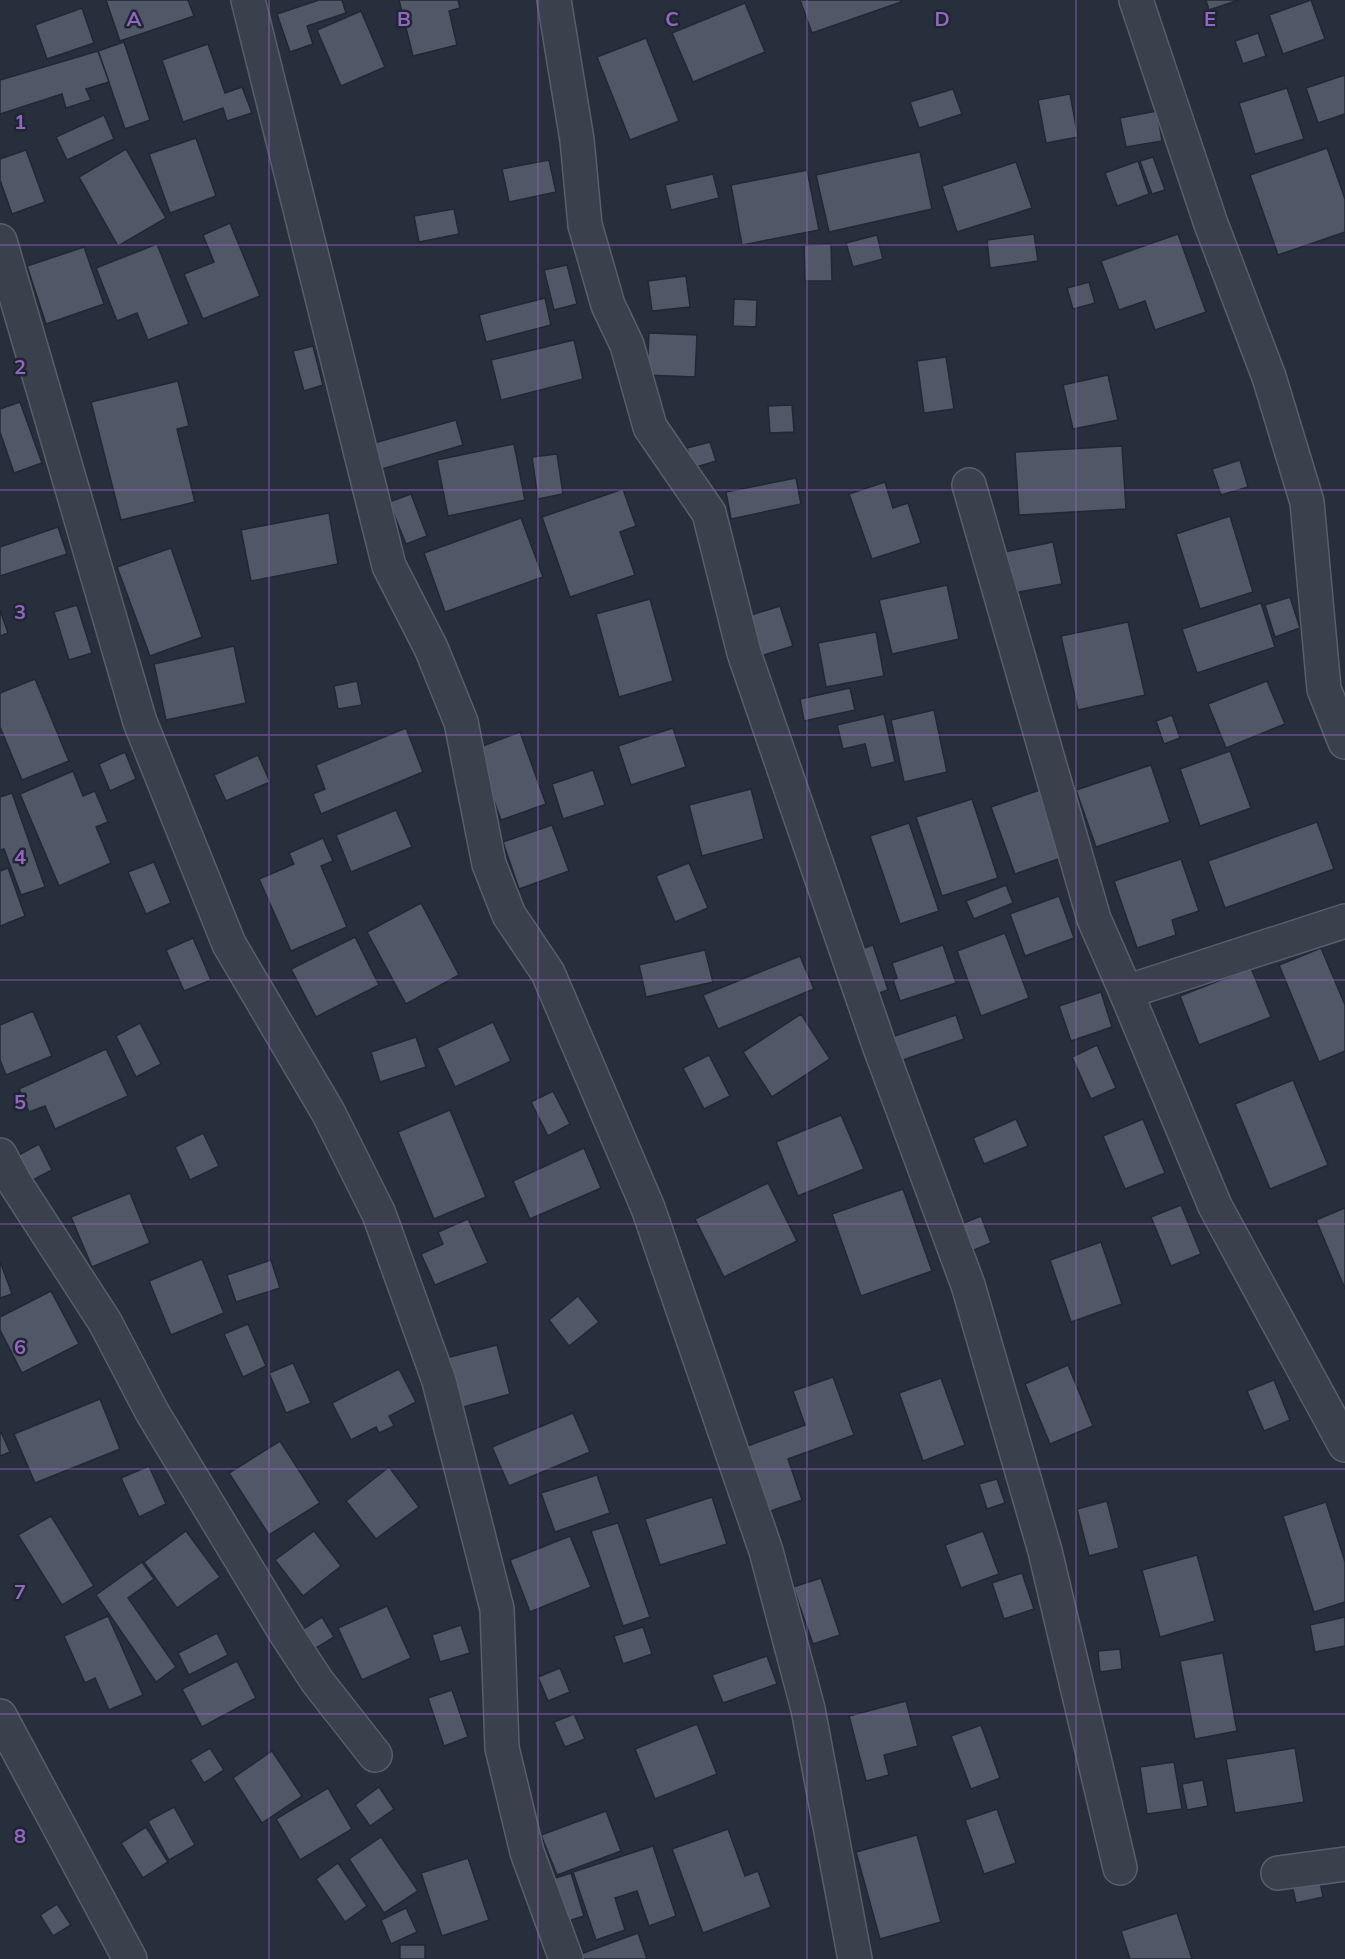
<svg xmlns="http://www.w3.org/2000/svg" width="1345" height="1959" viewBox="0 0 1345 1959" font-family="Mulish,sans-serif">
  <rect width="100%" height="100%" fill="#272f3c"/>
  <g fill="#505867" stroke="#212834" stroke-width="1.5">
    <polygon points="106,0 188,0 194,16 120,41"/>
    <polygon points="319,0 342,0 346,13 307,26 313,44 290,52 277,14"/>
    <polygon points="399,0 458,0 460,8 449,11 457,45 413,56"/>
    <polygon points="800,0 900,0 901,2 812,33"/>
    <polygon points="1206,0 1239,0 1209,10"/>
    <polygon points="1311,0 1325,39 1283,54 1269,15"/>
    <polygon points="745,3 765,52 693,82 672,33"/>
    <polygon points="82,8 94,43 47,59 35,25"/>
    <polygon points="361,11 385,67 341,86 317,30"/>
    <polygon points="1258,33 1266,56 1243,64 1235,41"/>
    <polygon points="646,38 679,121 630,140 597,57"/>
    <polygon points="124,42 150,120 125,129 98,51"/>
    <polygon points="208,44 225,93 242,87 252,113 227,121 223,108 183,122 162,60"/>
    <polygon points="98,51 109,82 86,89 91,100 66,108 62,94 0,114 0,80"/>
    <polygon points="1345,75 1345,114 1318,123 1306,88"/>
    <polygon points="1287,88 1304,139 1255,154 1239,103"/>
    <polygon points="953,89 962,114 919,128 910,102"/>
    <polygon points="1070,94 1078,137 1046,143 1038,100"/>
    <polygon points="1157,111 1162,141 1126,147 1120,118"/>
    <polygon points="104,115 114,139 67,160 56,137"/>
    <polygon points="196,138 216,196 170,213 149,154"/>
    <polygon points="1327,148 1345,199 1345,232 1278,255 1250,175"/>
    <polygon points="126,149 166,218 118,246 79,177"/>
    <polygon points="26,150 45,202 12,214 0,180 0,159"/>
    <polygon points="920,152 932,209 829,232 816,175"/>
    <polygon points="1153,157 1165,190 1152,194 1140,161"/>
    <polygon points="549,160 556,192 509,202 502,169"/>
    <polygon points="1138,161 1149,194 1117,206 1105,173"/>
    <polygon points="1016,162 1032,208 957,232 942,186"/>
    <polygon points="807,170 819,230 742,245 731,185"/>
    <polygon points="713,174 719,198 671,210 665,185"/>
    <polygon points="454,209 459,234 419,242 414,216"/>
    <polygon points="230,223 260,296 203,319 184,274 214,262 203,235"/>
    <polygon points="1034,234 1038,261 990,268 987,240"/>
    <polygon points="1178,234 1206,312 1155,330 1145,301 1119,310 1101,261"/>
    <polygon points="877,235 883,259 853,267 846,243"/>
    <polygon points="157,244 189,324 148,340 137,313 117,321 96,268"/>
    <polygon points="831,244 832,281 805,281 804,245"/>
    <polygon points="84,247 104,304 46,324 27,266"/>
    <polygon points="567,265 577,304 554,310 544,270"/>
    <polygon points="686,276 690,307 652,311 648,281"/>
    <polygon points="1089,282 1095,303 1073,309 1067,288"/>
    <polygon points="545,298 551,325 486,342 479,315"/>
    <polygon points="734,299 757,300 756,327 733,326"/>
    <polygon points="649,333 697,335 695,377 647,375"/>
    <polygon points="574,340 583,379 501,400 491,360"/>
    <polygon points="313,346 323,385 304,391 293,351"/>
    <polygon points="946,357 954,409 924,413 917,361"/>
    <polygon points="1108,375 1118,420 1073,429 1063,385"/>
    <polygon points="178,381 189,426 177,429 195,502 121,520 91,402"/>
    <polygon points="20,402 42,463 14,473 0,432 0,409"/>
    <polygon points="792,405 794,432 770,433 768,406"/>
    <polygon points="456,420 463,445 382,469 374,443"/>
    <polygon points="710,442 716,461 693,468 687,448"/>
    <polygon points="514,444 525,500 448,516 437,460"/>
    <polygon points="1122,446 1126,509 1019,515 1015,452"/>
    <polygon points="557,454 563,494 538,499 532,457"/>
    <polygon points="1240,460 1248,487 1221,495 1212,469"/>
    <polygon points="796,478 801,504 731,519 726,492"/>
    <polygon points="885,482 893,508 908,503 921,543 872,559 849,494"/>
    <polygon points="623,489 636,526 620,532 635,575 570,597 542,517"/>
    <polygon points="411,494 427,536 406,544 389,502"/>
    <polygon points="329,513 338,564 251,581 241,530"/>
    <polygon points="1230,516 1253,592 1200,609 1176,534"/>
    <polygon points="521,518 543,577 445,612 424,553"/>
    <polygon points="58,527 67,554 0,576 0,547"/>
    <polygon points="1053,542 1062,584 1014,593 1005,552"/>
    <polygon points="171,548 202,637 150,656 117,567"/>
    <polygon points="947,585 959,639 892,654 879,600"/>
    <polygon points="1290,597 1300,628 1275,637 1265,605"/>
    <polygon points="650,599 673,681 619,697 596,614"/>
    <polygon points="1261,603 1275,647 1197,673 1182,629"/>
    <polygon points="77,605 92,653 69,660 54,612"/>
    <polygon points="780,606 793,646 748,660 735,620"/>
    <polygon points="0,610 8,633 0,636"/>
    <polygon points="1128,622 1145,695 1078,710 1061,636"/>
    <polygon points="876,632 884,676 826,687 818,643"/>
    <polygon points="234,646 246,703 166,720 154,664"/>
    <polygon points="35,679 69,761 22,780 0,727 0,693"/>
    <polygon points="357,681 362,705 338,709 334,686"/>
    <polygon points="1267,681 1285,724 1226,748 1208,704"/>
    <polygon points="850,688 855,710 804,721 800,699"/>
    <polygon points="934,710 947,772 904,782 891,720"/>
    <polygon points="884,714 895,762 871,768 865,744 843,749 837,725"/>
    <polygon points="1172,715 1180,738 1164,744 1156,721"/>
    <polygon points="406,728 423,772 321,814 313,794 325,789 316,765"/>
    <polygon points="673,728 686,767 631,785 618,746"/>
    <polygon points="520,732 546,804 501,820 475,749"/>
    <polygon points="1230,751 1251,808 1200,826 1180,769"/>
    <polygon points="125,752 136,779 110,791 99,764"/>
    <polygon points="258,755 270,782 226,801 214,775"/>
    <polygon points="1151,765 1170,822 1096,847 1076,790"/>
    <polygon points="593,770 605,805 563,819 552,784"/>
    <polygon points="73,771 83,796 95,791 108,822 96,827 111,863 59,886 20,794"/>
    <polygon points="751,789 764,839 702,856 689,805"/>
    <polygon points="1040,790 1064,857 1015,874 991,807"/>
    <polygon points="12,793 45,887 21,895 4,849 0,850 0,797"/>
    <polygon points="972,799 998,878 942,896 916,817"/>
    <polygon points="396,810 412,847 351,872 336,835"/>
    <polygon points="1317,822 1334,869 1225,908 1208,861"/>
    <polygon points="909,823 939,911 900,924 870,836"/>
    <polygon points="552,825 569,871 519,889 503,842"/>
    <polygon points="323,838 333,861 321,866 347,927 291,951 259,879 294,864 289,853"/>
    <polygon points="1181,859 1199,911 1172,920 1176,935 1137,948 1114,881"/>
    <polygon points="154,862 171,903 146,914 128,872"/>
    <polygon points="689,863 708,908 675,922 656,876"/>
    <polygon points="8,868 25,916 0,926 0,871"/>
    <polygon points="1006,885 1013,903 974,919 966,901"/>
    <polygon points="1059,896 1074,938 1025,956 1010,914"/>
    <polygon points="421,903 459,975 406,1004 367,932"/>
    <polygon points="1005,933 1029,998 981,1016 957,951"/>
    <polygon points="355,937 379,985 316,1017 291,969"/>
    <polygon points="193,938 211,980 184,991 166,950"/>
    <polygon points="873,945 888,990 864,998 849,953"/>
    <polygon points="943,945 956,983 900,1001 893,980 897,978 892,963"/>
    <polygon points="1321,948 1345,1005 1345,1051 1319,1062 1279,965"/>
    <polygon points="705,950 713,982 646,997 639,965"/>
    <polygon points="800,956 814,989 718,1029 703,995"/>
    <polygon points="1251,968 1271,1017 1199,1045 1180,996"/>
    <polygon points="1101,992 1112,1027 1071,1041 1059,1006"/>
    <polygon points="33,1011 52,1056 6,1075 0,1060 0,1025"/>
    <polygon points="801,1014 830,1059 772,1097 743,1052"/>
    <polygon points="956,1015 964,1039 894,1063 886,1039"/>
    <polygon points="493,1022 511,1061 455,1087 437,1048"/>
    <polygon points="140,1023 161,1064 136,1077 116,1036"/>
    <polygon points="416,1037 426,1067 380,1082 371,1052"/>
    <polygon points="1097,1045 1116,1088 1091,1099 1072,1057"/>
    <polygon points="106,1049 128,1096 55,1129 45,1106 29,1112 19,1089"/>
    <polygon points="709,1055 730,1096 704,1109 683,1068"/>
    <polygon points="1293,1080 1328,1165 1270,1189 1235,1104"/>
    <polygon points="553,1091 570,1124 548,1136 531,1102"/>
    <polygon points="450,1110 486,1197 434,1219 398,1132"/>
    <polygon points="841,1115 864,1169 798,1196 776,1142"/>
    <polygon points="1016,1119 1028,1146 984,1164 973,1138"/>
    <polygon points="1143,1119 1165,1173 1125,1189 1103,1136"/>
    <polygon points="203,1133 219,1166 190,1180 175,1147"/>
    <polygon points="39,1144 52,1170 27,1183 13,1158"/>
    <polygon points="584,1148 601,1188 530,1219 513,1181"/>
    <polygon points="768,1183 797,1241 724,1277 695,1219"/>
    <polygon points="903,1189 932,1271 861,1296 832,1214"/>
    <polygon points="130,1193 150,1243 92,1267 71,1217"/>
    <polygon points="1181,1205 1201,1254 1171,1266 1151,1217"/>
    <polygon points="1345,1208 1345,1289 1316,1220"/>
    <polygon points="981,1216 991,1243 969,1252 959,1225"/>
    <polygon points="468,1219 488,1263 435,1285 421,1254 443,1244 438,1232"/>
    <polygon points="1101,1242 1122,1304 1071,1322 1050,1260"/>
    <polygon points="202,1259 224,1313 171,1335 149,1281"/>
    <polygon points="271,1260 280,1288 236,1302 227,1275"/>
    <polygon points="0,1261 12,1294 0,1298"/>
    <polygon points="51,1291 79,1344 22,1373 0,1330 0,1317"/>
    <polygon points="578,1296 599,1322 569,1346 549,1320"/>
    <polygon points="248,1324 266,1366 243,1377 224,1334"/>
    <polygon points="497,1345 510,1394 460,1408 446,1358"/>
    <polygon points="293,1363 311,1403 286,1413 269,1373"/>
    <polygon points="1068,1365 1093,1426 1050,1444 1025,1384"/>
    <polygon points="399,1369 416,1402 389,1416 394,1426 379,1433 376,1427 351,1440 332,1403"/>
    <polygon points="833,1377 854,1435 788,1459 802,1500 765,1513 742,1448 805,1425 793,1391"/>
    <polygon points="941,1378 965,1445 923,1461 899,1393"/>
    <polygon points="1274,1380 1290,1420 1264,1431 1247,1391"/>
    <polygon points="100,1399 120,1449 35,1483 14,1434"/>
    <polygon points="573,1413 590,1452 509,1486 492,1447"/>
    <polygon points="1,1432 10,1452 0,1456 0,1433"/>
    <polygon points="280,1441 320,1503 269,1535 229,1473"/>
    <polygon points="149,1466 166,1504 139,1517 121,1478"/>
    <polygon points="389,1467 419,1507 376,1539 346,1501"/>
    <polygon points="597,1475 610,1513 555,1532 541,1493"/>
    <polygon points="997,1479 1005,1503 987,1509 979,1484"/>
    <polygon points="712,1497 727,1544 660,1565 645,1519"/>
    <polygon points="1107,1501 1119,1548 1089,1556 1077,1509"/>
    <polygon points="1326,1502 1345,1562 1345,1602 1314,1612 1283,1516"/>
    <polygon points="51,1516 94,1586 62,1605 18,1535"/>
    <polygon points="618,1523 650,1617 623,1626 591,1531"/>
    <polygon points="186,1531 220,1577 177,1608 144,1562"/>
    <polygon points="314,1531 341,1566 303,1596 275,1560"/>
    <polygon points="983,1531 999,1574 961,1588 945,1545"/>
    <polygon points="570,1536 591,1587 530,1612 510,1560"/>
    <polygon points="1197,1555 1215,1621 1160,1637 1142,1570"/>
    <polygon points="142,1562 154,1579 128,1598 176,1667 156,1682 96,1595"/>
    <polygon points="1022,1573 1034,1609 1004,1619 992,1583"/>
    <polygon points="821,1578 840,1635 813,1644 793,1587"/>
    <polygon points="387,1606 411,1658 362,1680 338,1628"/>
    <polygon points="108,1616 143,1695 109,1710 95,1678 85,1683 64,1636"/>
    <polygon points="322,1617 334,1637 313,1650 300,1631"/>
    <polygon points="1345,1617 1345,1646 1315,1652 1310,1625"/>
    <polygon points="461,1625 470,1653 440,1662 432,1635"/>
    <polygon points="643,1627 652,1654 623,1664 614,1636"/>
    <polygon points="217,1633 228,1655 189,1675 178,1653"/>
    <polygon points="1120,1649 1122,1669 1100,1672 1098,1651"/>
    <polygon points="1223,1653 1237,1731 1195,1739 1180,1661"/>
    <polygon points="767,1656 777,1684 723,1703 712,1675"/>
    <polygon points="237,1661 256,1698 202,1727 182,1689"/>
    <polygon points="560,1668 570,1692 548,1701 538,1677"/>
    <polygon points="452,1690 468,1737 444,1746 428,1698"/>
    <polygon points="906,1701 918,1746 884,1755 889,1775 866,1781 849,1716"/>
    <polygon points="574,1714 585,1739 565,1747 554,1722"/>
    <polygon points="697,1724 717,1774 655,1799 635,1749"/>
    <polygon points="981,1725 1000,1778 971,1789 951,1736"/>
    <polygon points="210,1748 224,1770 204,1783 190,1760"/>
    <polygon points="1295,1748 1304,1802 1235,1813 1226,1759"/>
    <polygon points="272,1751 302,1796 262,1823 233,1778"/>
    <polygon points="1174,1762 1182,1809 1147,1814 1140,1767"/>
    <polygon points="1203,1780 1208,1806 1187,1810 1182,1784"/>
    <polygon points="379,1787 394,1809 370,1826 355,1805"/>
    <polygon points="328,1788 352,1829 300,1860 276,1819"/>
    <polygon points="174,1807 195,1845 169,1860 148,1821"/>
    <polygon points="997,1809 1016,1863 984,1874 965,1820"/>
    <polygon points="606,1811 621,1851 557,1875 541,1835"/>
    <polygon points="146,1827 168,1862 143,1878 121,1843"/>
    <polygon points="728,1829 745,1876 758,1871 771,1907 703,1933 672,1849"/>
    <polygon points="917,1835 941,1922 880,1939 856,1852"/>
    <polygon points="381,1837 418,1891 384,1913 349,1859"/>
    <polygon points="653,1846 676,1916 649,1926 637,1891 615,1898 625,1930 596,1940 573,1872"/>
    <polygon points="468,1858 489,1920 442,1936 421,1873"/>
    <polygon points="338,1863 367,1906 345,1922 316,1879"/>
    <polygon points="571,1873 584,1916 559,1924 546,1881"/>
    <polygon points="1319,1876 1323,1897 1296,1903 1291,1881"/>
    <polygon points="57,1904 71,1925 53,1936 40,1915"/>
    <polygon points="406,1908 417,1932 391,1944 381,1920"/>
    <polygon points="1177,1913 1192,1959 1130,1959 1121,1931"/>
    <polygon points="638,1933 647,1959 570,1959 570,1958"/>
    <rect x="400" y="1945" width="25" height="14"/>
  </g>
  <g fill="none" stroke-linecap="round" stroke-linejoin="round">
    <g stroke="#585f6b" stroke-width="36">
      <g id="minor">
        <polyline points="248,0 389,566 431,648 461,722 489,864 509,915 548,973 648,1208 766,1551 808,1709 855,1959"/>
        <polyline points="554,0 577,140 585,225 608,305 627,345 650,427 709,513 744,653 879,1045 968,1285 1045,1551 1120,1868"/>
        <polyline points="1136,0 1211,224 1269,377 1307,502 1324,689 1345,742"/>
        <polyline points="0,241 140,722 229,944 328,1112 379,1214 439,1381 497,1609 502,1748 527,1852 566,1959"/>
        <polyline points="969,485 1094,919 1126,992"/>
        <polyline points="1345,921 1126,992 1215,1206 1345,1445"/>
        <polyline points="0,1155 15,1183 105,1322 152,1412 285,1632 317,1681 375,1755"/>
        <polyline points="0,1716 130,1959"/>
        <polyline points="1278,1873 1345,1864"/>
      </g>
    </g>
    <use href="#minor" stroke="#3a414d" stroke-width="33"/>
  </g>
  <path fill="none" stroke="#9366c3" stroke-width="1.5" stroke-opacity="0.55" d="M269,0v1959M538,0v1959M807,0v1959M1076,0v1959M0,245h1345M0,490h1345M0,735h1345M0,980h1345M0,1224h1345M0,1469h1345M0,1714h1345"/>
  <g font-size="20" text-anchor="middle" font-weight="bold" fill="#9366c3" stroke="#1f2632" stroke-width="5" stroke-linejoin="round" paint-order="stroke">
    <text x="134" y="26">A</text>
    <text x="404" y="26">B</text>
    <text x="672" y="26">C</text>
    <text x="942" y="26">D</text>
    <text x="1210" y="26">E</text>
    <text x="20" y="129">1</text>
    <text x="20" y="374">2</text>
    <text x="20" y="619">3</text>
    <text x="20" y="864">4</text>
    <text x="20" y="1109">5</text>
    <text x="20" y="1354">6</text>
    <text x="20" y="1599">7</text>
    <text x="20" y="1843">8</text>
  </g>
</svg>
